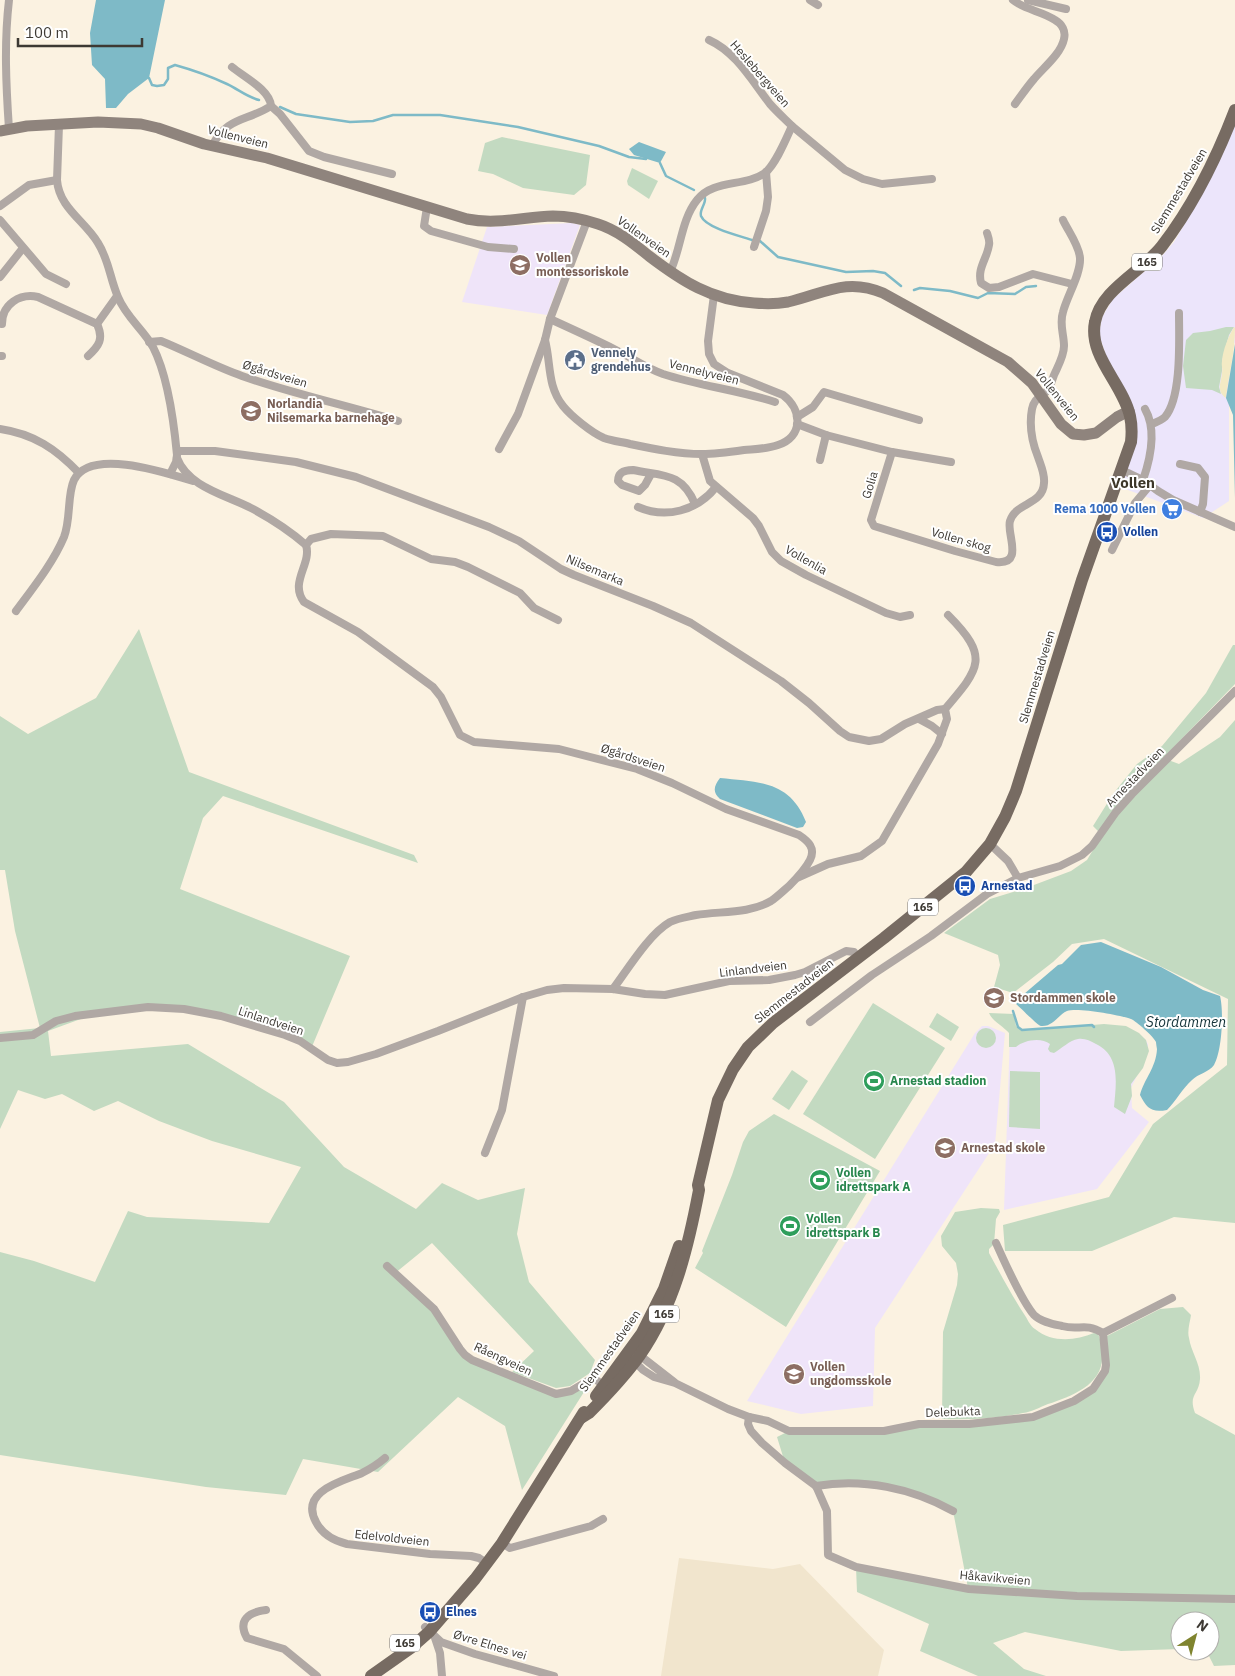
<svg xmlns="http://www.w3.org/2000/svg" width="1235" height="1676" viewBox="0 0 1235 1676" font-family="'IBM Plex Sans',sans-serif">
  <rect width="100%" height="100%" fill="#fbf2e1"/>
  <polygon fill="#ece5fb" points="1235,124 1235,343 1229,344 1229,501 1203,518 1120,487 1136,441 1100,338 1100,328 1102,317 1113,299 1162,256 1174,242 1189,216"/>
  <polygon fill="#f1e5cd" points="679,1558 773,1569 800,1564 884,1650 878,1676 661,1676"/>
  <g fill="#efe4f9">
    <polygon points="572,223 580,225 547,315 462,302 487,227"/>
    <polygon points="982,1026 988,1026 1005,1033 995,1144 875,1328 873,1406 801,1414 747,1401 975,1033"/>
    <polygon points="1010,1034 1145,1039 1148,1044 1148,1053 1131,1088 1132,1108 1149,1122 1097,1189 1004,1210"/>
  </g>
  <g fill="#c3dac1">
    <polygon points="502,137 590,155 586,185 574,195 523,188 493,174 478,171 485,143"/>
    <polygon points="632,168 658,181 649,199 628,185 627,181"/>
    <polygon points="1226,327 1234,327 1229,335 1222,361 1222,371 1219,387 1221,394 1212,390 1186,388 1183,366 1186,340 1193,333 1210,331"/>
    <polygon points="139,629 189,772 414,855 418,863 223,796 203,818 180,889 350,956 311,1049 290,1034 184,1007 108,1009 48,1031 51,1056 188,1044 284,1102 344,1167 416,1209 442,1183 478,1200 525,1188 517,1234 529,1282 595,1360 590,1373 570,1386 556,1388 512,1372 534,1351 432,1243 394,1274 439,1316 458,1350 548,1394 589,1384 522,1490 505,1426 458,1397 378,1472 303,1459 286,1495 206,1487 0,1455 0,1252 34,1261 95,1282 128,1211 147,1217 269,1223 301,1167 212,1141 159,1121 118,1101 94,1111 62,1094 45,1099 18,1090 0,1129 0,1032 40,1028 15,931 5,870 0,870 0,716 28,734 96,698"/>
    <polygon points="1233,645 1235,645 1235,684 1163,758 1179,764 1220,737 1235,720 1235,1223 1174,1217 1092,1251 1005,1251 1003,1225 1109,1197 1153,1124 1227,1065 1228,999 1104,939 1072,944 1053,962 1013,993 994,987 1000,965 998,955 944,933 990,899 1026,888 1071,871 1087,860 1102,835 1093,826 1113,794 1137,764 1162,746 1206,693"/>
    <polygon points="873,1003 945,1048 875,1159 803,1114"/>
    <polygon points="937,1013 959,1027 951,1041 929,1027"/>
    <path d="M989,1013l25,1 2,12 6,5 82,-7 22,2 13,7 7,7 3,11 -6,17 -12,16 1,12 -7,18 -11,-7c2,-23 7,-51 -18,-63 -6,-3 -11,-6 -18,-5 -8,1 -17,10 -24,14l-4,-1 -2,-3 2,-5c-9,-7 -26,-4 -34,3h-7v-14c-6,-7 -17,-12 -20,-20z"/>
    <circle cx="986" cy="1038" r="10"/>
    <polygon points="792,1070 808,1081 789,1110 772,1099"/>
    <polygon points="1010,1071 1040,1072 1040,1129 1009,1127"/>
    <polygon points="774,1114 880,1171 786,1327 695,1268 703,1253 702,1251 732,1175 743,1142 749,1131"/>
    <path d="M981,1208l18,1 1,3 -4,7 -2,25 -5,5v4c11,20 22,41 35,61 3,4 6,12 11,15 17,14 40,12 59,4l4,1c3,6 3,12 4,19 3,31 -30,43 -54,51 -8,3 -16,8 -25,9 -27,6 -54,7 -81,6l1,-87 14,-47 1,-11 -2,-11 -14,-17 -1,-10 14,-24z"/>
    <path d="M1183,1307l8,8c-1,7 -4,16 -2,23 2,14 12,26 11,41 -1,16 -12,15 -5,34l40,22v230l-21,1 -5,-10 -16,-5h17v-30h-30v28l-59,2 -96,-19 -32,11 31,26 22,7h-68l-58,-25 9,-27 -72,-32 -1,-25 112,21 -15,-77 -35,-17 -53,-11 -49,3 -31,-23 -8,-26 12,-6h95l149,-14 60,-28 15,-24 -1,-29 53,-27z"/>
  </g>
  <path fill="#f3eac4" d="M1234,327l1,1c0,24 -6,46 -9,70 -10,-7 -5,-15 -4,-25 1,-4 -1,-8 0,-12 1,-11 6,-24 12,-34z"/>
  <g fill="#7ebac7">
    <polygon points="96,0 165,0 149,78 128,94 116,108 106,108 105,79 92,65 90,33"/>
    <polygon points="639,142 666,152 660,163 634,155 629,149"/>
    <polygon points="1235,344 1235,498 1233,415 1226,398"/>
    <path d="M720,778c39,4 70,3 86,44l-3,5 -6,1 -77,-29c-8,-7 -6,-13 0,-21z"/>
    <path d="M1101,942l60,25 42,23 17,6c4,15 2,56 -6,69 -5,7 -16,9 -22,15 -10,9 -16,21 -25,30 -16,3 -20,-2 -27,-15 4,-16 16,-27 17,-46 0,0 -1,-6 -1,-7 -2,-5 -20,-21 -25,-23 -11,-4 -54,-12 -64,-8 -9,4 -14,16 -26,15 -4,-1 -20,-18 -25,-22l8,-10 34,-29 4,-1 19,-19z"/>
  </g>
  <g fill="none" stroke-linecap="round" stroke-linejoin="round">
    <g stroke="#7ebac7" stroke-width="2.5">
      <path d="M149,78l3,7 5,1 7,-1 4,-6v-11l7,-3c18,5 35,11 52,19 11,5 20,13 32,16"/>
      <polyline points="280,107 296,114 350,122 373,121 393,115 440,115 518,127 599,146 629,157 646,159"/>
      <polyline points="660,163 666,176 694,190"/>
      <path d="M705,198c1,6 -6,12 -4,18 5,12 39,20 51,24"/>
      <polyline points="760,241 778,257 846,272 873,271 885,273 901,286"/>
      <polyline points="914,290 920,288 950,291 978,298 988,293 1015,294 1026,287 1036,286"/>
      <polyline points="1013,1011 1018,1027 1022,1030 1092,1025 1094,1027"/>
    </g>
    <g stroke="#b0a8a4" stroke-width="8">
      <polyline points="810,0 818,5"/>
      <path d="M1013,0c12,10 29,11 42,20 7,4 11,11 9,19 -3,15 -21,29 -30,40 -7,8 -13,17 -19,25"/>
      <polyline points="1028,0 1066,9"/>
      <polyline points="271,106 280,114 309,151 324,157 392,174"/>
      <path d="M59,125l-2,55c2,28 28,41 41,63 11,17 12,36 20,54 8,20 25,32 35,50 15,29 21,76 24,108l-1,7 -6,12"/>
      <polyline points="792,126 845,170 863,179 882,184 932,179"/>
      <path d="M9,129c-3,-44 -5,-86 0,-129"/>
      <path d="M212,146c16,-30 34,-24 59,-40 -1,-16 -27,-29 -39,-39"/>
      <polyline points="0,206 29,185 57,180"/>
      <polyline points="427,207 424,226 431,231 488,247 514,249"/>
      <polyline points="0,220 46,274 66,284"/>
      <path d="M987,233c1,3 3,8 2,12 -2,14 -12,23 -8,38l8,5 10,-1 34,-13 39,10"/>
      <polyline points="754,247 766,211 768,197 766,172"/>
      <path d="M670,272c11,-23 11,-52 27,-72 16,-21 48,-13 68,-27 11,-9 21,-34 27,-47 -7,-7 -15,-14 -22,-22 -18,-23 -34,-52 -61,-64"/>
      <polyline points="0,277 23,248"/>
      <path d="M550,319c22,10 44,20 66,31 16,8 30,18 47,24 37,12 75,16 112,28"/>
      <path d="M2,324c0,-20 18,-31 36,-27l59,27c7,15 2,22 -9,32"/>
      <polyline points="97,324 117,296"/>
      <path d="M545,340c6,23 2,46 18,66 8,10 29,27 41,32 8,3 18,4 26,6 24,5 48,10 72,10 14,0 28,-2 42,-4 11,-1 23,-1 34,-5 25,-8 25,-35 5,-50l-55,-22 -14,-9 -5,-10 -1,-13 6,-46"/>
      <path d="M149,342l12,-1c27,11 53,25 81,35 51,18 104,29 156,45"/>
      <polyline points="0,356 2,356"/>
      <polyline points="797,417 813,407 824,392 919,420"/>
      <polyline points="797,424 826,435 892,452 951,462"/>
      <path d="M1152,424c5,-2 10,-4 13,-7 17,-20 14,-78 14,-104"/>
      <path d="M0,429c34,5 56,20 79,44"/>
      <polyline points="499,449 518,414 545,340 550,319 587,221"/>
      <polyline points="177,451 215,451 296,462 356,477 489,527 519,541 561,569 574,575 653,606 691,623 781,681 809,703 840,731 849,737 869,741 881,739 905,724 937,710 945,709"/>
      <path d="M892,452l-21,68 3,6 81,25 41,11c29,3 10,-29 14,-41 6,-19 33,-16 34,-38 1,-9 -3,-17 -6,-26 -6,-15 -9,-32 -6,-48 2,-10 7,-11 14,-17 4,-4 6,-11 8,-17 4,-9 10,-19 10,-29 0,-12 -5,-22 -1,-34 4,-16 18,-38 17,-54 -1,-13 -12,-27 -17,-38"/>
      <polyline points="702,454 710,481 753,518 759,526 772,552 781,561 806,575 886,613 900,617 910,615"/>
      <path d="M177,458c11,29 49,37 74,50 19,10 39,23 55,37 6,19 -17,37 -2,57l54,30 75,55 8,10 19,38 14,7 85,7 78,20 35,14 54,26 73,26c9,6 17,13 11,25 -5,10 -13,18 -21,26 -6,5 -12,11 -18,15 -22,13 -51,10 -75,14 -9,2 -18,3 -26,7 -21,12 -42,47 -57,67"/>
      <polyline points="820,460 826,435"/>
      <polyline points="1180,464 1198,468 1205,477 1203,504 1200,512"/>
      <polyline points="1122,470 1143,480 1158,491 1173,500 1235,527"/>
      <path d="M651,474l-6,11 -6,6 -17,-6 -4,-4c0,-9 7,-11 15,-11 29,6 49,2 62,34"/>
      <path d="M1143,480c8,-23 14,-50 2,-71"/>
      <path d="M638,507c28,12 59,4 78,-20"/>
      <polyline points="306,545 311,539 331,534 383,536 431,559 455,562 468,567 520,593 534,608 558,620"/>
      <polyline points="1112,550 1135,503 1150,485"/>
      <path d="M16,611c17,-23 37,-48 48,-74 7,-18 3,-42 10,-57 16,-33 93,-7 119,1"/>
      <polyline points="919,719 932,726 942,734"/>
      <polyline points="990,844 1008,861 1018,878"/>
      <path d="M799,877l29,-13 33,-8 21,-15 56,-97 9,-25 -2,-10c35,-41 45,-52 3,-94"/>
      <polyline points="810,1022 872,975 931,936 987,894 1018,878 1060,866 1082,855 1092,846 1116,812 1132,794 1235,691"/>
      <polyline points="0,1038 33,1035 56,1021 75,1016 148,1007 184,1009 221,1016 285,1035 300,1041 328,1060 337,1063 348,1062 376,1054 438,1031 523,997 547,990 564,988 613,989 645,994 665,995 729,981 769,980 795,975 805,972 846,951 854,952 858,958"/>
      <polyline points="485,1153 502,1110 523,997"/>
      <path d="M996,1243c8,18 26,58 38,72 7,7 19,9 28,11 18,5 22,-4 41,7"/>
      <polyline points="387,1266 434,1309 460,1349 465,1355 472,1360 556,1394 571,1391 593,1378 607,1387"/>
      <polyline points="1103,1333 1172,1298"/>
      <polyline points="638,1354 674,1382"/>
      <polyline points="633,1360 643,1370 654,1377 675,1383 728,1409 749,1417 768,1421 789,1431 884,1431 919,1424 969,1424 1033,1417 1074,1401 1093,1389 1105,1371 1106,1365 1103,1333"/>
      <polyline points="749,1417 748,1424 751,1431 762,1443 785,1463 816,1486 827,1511 828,1555 856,1567 969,1589 1077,1596 1235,1599"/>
      <path d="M385,1458c-7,6 -15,11 -23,15 -19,8 -63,18 -46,49 6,12 19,19 31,22l83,10 41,2 8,2 9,6"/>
      <path d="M816,1486c47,-8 96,2 137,25"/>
      <polyline points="502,1543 510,1548 591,1526 603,1519"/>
      <path d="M266,1610c-17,2 -29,10 -19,28l37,11 33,27"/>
      <polyline points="425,1627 441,1642 475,1654 554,1676"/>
      <polyline points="435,1638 440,1653 442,1676"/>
    </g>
    <path stroke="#8f847d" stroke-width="11" d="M0,131l27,-5 71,-4 43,2 17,4 46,16 63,14 200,61c29,6 57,-2 86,-3 15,0 30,3 45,8 19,6 35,19 51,32 33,25 62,44 105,47 11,1 23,1 34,-1 35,-8 58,-25 95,-9l125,69 24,21 29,41 12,10 11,1 12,-2 21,-16 12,-6"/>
    <g stroke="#776b62" stroke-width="12">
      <polyline points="596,1396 642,1333 664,1289 679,1246"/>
      <path d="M581,1418l8,-5c18,-18 36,-37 51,-58 34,-49 48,-107 59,-165l-1,-5 20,-85 15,-31 15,-22 25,-24 111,-85 82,-66 24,-28 15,-27 11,-26 66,-211 49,-138c1,-9 1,-17 -1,-26 -7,-32 -42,-60 -35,-94 6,-33 48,-51 67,-76 31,-40 55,-89 73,-136"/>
      <polyline points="371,1676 412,1647 429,1632 475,1579 502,1543 584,1412"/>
    </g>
  </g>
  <defs>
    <g id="school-disc" transform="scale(1.125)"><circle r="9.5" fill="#8d6e63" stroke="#fff"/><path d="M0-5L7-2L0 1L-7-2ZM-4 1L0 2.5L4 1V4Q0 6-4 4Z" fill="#fff"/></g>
    <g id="civic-disc" transform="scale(1.125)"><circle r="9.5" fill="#5c6f8a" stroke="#fff"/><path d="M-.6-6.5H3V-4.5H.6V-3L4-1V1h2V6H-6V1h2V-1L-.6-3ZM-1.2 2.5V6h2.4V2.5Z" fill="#fff"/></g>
    <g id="supermarket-disc" transform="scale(1.125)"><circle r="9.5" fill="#3f7fe0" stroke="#fff"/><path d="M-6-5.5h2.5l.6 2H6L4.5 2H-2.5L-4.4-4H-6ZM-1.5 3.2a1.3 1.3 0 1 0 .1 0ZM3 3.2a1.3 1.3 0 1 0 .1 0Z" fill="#fff"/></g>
    <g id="bus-disc" transform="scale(1.125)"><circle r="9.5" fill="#1a4fb4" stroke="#fff"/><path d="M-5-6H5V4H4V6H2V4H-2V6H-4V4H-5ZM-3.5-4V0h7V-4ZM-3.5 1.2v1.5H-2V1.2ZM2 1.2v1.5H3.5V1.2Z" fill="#fff"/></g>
    <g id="stadium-disc" transform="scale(1.125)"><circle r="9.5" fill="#2e9e5b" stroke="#fff"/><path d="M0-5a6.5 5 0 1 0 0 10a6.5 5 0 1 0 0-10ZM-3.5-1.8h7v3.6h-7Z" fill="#fff"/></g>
  </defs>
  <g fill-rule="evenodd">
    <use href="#school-disc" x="520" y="265"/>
    <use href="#civic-disc" x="575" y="360"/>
    <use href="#school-disc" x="251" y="411"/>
    <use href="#supermarket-disc" x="1172" y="509"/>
    <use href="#bus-disc" x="1107" y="532"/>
    <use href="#bus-disc" x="965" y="886"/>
    <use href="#school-disc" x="994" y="998"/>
    <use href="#stadium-disc" x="874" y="1081"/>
    <use href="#school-disc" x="945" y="1148"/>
    <use href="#stadium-disc" x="820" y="1180"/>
    <use href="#stadium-disc" x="790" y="1226"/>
    <use href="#school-disc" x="794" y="1374"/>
    <use href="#bus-disc" x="430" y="1612"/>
  </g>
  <g text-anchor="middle" stroke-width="4" stroke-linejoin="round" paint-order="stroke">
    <g fill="#fff" stroke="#777470" stroke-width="1">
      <rect x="1132" y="253.5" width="30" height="17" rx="4"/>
      <rect x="908" y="898.5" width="30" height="17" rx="4"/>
      <rect x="649" y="1305.5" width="30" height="17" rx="4"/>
      <rect x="390" y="1634.5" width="30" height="17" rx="4"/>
    </g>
    <g font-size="11" font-weight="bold" fill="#3d3933">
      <text x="1147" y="266">165</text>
      <text x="923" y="911">165</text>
      <text x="664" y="1318">165</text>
      <text x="405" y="1647">165</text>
    </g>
    <g font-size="12" fill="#3d3933" stroke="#fff">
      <text transform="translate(760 74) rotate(49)" y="4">Heslebergveien</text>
      <text transform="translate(238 137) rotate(14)" y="4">Vollenveien</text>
      <text transform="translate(1179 191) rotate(-59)" y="4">Slemmestadveien</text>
      <text transform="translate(644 237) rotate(35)" y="4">Vollenveien</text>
      <text transform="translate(704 372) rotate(14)" y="4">Vennelyveien</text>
      <text transform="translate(275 374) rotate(17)" y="4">Øgårdsveien</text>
      <text transform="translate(1057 395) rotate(51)" y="4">Vollenveien</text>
      <text transform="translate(870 485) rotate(-73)" y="4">Golia</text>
      <text transform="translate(961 540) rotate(16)" y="4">Vollen skog</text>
      <text transform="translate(806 560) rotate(30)" y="4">Vollenlia</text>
      <text transform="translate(595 570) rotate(23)" y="4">Nilsemarka</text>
      <text transform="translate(1037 677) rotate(-73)" y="4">Slemmestadveien</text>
      <text transform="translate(633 758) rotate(18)" y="4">Øgårdsveien</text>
      <text transform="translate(1135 777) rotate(-46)" y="4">Arnestadveien</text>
      <text transform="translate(753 969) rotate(-7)" y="4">Linlandveien</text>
      <text transform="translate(794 991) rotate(-38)" y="4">Slemmestadveien</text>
      <text transform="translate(271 1021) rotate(18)" y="4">Linlandveien</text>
      <text transform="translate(610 1351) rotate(-55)" y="4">Slemmestadveien</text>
      <text transform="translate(503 1359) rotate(25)" y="4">Råengveien</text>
      <text transform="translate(953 1412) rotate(-2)" y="4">Delebukta</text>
      <text transform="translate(392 1538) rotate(6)" y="4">Edelvoldveien</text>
      <text transform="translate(995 1578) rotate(5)" y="4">Håkavikveien</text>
      <text transform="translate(490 1645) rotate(17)" y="4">Øvre Elnes vei</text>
    </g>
    <g font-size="12" font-weight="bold" fill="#785e54" stroke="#fff" text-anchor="start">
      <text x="536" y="262">Vollen<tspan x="536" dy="14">montessoriskole</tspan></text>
      <text x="267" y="408">Norlandia<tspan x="267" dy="14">Nilsemarka barnehage</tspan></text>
      <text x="1010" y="1002">Stordammen skole</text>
      <text x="961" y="1152">Arnestad skole</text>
      <text x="810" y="1371">Vollen<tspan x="810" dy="14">ungdomsskole</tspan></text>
    </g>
    <g font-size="12" font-weight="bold" fill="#4e5e75" stroke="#fff" text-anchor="start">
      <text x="591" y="357">Vennely<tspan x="591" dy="14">grendehus</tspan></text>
    </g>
    <g font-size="12" font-weight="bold" fill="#366cbe" stroke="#fff" text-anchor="end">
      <text x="1156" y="513">Rema 1000 Vollen</text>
    </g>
    <g font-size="12" font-weight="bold" fill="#164399" stroke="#fff" text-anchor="start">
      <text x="1123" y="536">Vollen</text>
      <text x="981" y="890">Arnestad</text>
      <text x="446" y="1616">Elnes</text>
    </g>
    <g font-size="12" font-weight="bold" fill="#27864d" stroke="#fff" text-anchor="start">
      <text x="890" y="1085">Arnestad stadion</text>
      <text x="836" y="1177">Vollen<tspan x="836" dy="14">idrettspark A</tspan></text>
      <text x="806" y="1223">Vollen<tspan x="806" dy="14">idrettspark B</tspan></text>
    </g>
    <g font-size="14" font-style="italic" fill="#133238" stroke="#fff">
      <text x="1186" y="1027">Stordammen</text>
    </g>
    <g font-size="15" font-weight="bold" fill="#3c3628" stroke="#fff">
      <text x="1133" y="488">Vollen</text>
    </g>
  </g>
  <g transform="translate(1195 1636) rotate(36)"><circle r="24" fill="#ffffff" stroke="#b1b0ad"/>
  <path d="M0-4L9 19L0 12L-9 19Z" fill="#7f842f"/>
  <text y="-8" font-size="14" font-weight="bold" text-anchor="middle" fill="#3d3933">N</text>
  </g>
  <path d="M18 38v8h124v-8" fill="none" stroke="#3d3933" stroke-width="2.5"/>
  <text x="25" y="38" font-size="15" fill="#3d3933" stroke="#ffffff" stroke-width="4" paint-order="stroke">100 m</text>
</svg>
